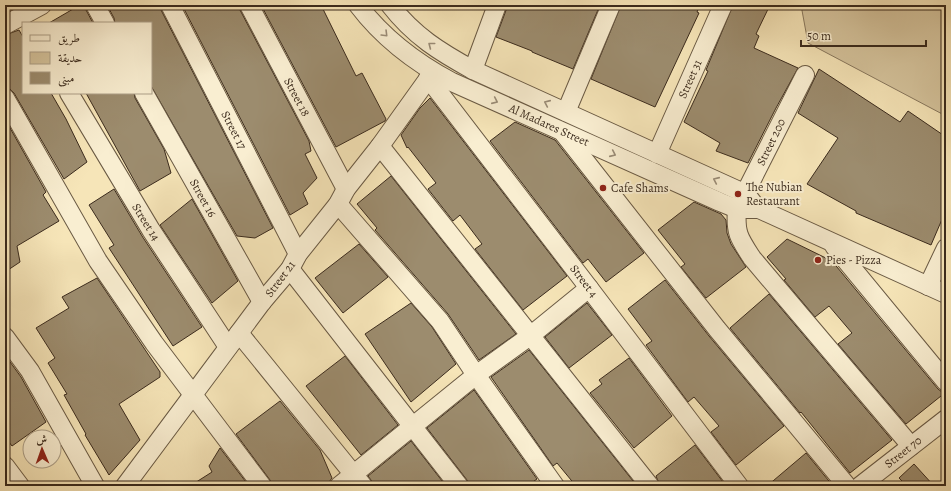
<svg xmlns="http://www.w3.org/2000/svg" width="951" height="491" viewBox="0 0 951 491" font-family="Alegreya,Amiri,serif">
  <rect width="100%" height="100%" fill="#f6e5b8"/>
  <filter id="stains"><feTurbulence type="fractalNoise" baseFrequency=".005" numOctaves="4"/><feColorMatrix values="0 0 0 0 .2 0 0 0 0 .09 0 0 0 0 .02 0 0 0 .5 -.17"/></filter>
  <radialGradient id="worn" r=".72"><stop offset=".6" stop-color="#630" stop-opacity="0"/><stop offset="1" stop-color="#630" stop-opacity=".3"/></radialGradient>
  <polygon fill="#d6c59e" stroke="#88785e" points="801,5 946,5 946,116 808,43"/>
  <g fill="#9c8c6e" stroke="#3b2b1d">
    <polygon points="80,5 85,5 86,10 93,23 49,23"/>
    <polygon points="107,5 160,5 161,10 273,228 255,238 237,236 151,86 151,23 115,23 114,18"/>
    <polygon points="182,5 239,5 240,10 309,141 311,151 305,154 317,178 303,193 308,204 290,215"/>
    <polygon points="261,5 321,5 356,76 362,73 386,119 385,121 336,147"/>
    <polygon points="508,5 600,5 573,69 532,52 532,51 496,37"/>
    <polygon points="621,5 700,5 697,12 699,13 655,107 591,79"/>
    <polygon points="733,5 770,5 756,34 759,36 754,48 798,68 776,108 748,163 716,151 720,143 684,122 708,71 706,70"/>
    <polygon points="19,30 23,37 23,93 51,93 66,119 87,162 64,179 14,93 10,89 5,88 5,35"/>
    <polygon points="819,69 900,122 908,111 946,137 946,210 931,245 856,213 856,211 807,184 838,138 798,113"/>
    <polygon points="86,93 134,93 135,98 164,149 171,173 140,191"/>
    <polygon points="430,98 567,276 523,310 475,249 482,244 460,215 453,221 428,189 436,183 408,147 407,148 401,135 420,108"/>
    <polygon points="5,119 46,192 43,195 59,221 17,246 20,262 5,272"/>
    <polygon points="515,122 555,140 644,253 606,282 588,259 583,263 490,141"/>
    <polygon points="391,176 516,334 479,360 448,314 375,230 377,228 357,204"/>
    <polygon points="114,189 142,236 202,327 173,346 109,248 114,245 89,205"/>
    <polygon points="192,199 238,281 212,303 160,225"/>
    <polygon points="694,202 721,214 726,220 727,233 731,244 746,267 706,298 681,267 685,264 658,230"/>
    <polygon points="787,239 832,261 938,389 942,392 946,392 906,424 838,344 852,333 829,306 815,317 784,280 786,279 767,257"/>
    <polygon points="359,244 388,277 343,313 315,278"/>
    <polygon points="97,278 160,372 160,377 119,404 140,440 109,475 85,435 86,434 64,395 67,394 48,363 55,358 36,328 69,308 62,297"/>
    <polygon points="665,280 709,336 784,426 736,465 711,432 719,426 694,397 688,402 646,345 652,341 628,309"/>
    <polygon points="769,294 892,440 850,473 801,412 800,413 730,328"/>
    <polygon points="411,303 432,327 456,364 411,402 365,334"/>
    <polygon points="587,303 612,335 569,368 545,337"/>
    <polygon points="529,350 637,486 576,486 557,463 553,466 491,377"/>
    <polygon points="5,355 21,377 46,422 12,446 5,437"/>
    <polygon points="345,356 398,425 361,455 306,386"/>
    <polygon points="629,358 672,416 634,448 590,393 602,384 599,380"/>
    <polygon points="474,390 537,479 527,486 469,486 467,480 427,428"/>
    <polygon points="280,401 320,450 332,478 329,482 329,486 272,486 270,480 236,434"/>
    <polygon points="411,441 446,486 373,486 371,480 368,476"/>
    <polygon points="695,445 726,486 660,486 656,476"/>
    <polygon points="220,448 249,486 190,486 212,472 209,466"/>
    <polygon points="806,453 833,486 767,486"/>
    <polygon points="914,464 934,486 907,486 899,478"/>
  </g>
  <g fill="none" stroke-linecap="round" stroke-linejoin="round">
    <g stroke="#6a5a44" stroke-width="20">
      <g id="minor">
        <polyline points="95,5 105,23"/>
        <polyline points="170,5 298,254"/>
        <polyline points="249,5 346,189"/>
        <path d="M358,5c25,33 58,58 94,77l268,120 17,7h22l187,85"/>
        <path d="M390,5c24,31 50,47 83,65l273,124 7,9"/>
        <polyline points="5,25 42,5"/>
        <polyline points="473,70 497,5"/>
        <path d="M805,75l-68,134c-2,24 2,29 15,49l159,188"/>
        <polyline points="428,78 589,288 739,486"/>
        <polyline points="69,93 151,230 228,347"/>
        <polyline points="144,93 262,302"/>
        <polyline points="5,98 98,261 154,343 262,486"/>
        <polyline points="566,112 611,5"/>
        <polyline points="564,134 717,329 847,486"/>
        <polyline points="380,146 650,486"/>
        <polyline points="657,154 723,5"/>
        <polyline points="338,204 440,321 476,375 555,486"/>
        <polyline points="834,246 946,382"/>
        <polyline points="290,269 459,486"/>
        <polyline points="928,286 946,248"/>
        <polyline points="239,333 363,486"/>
        <polyline points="5,337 30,371 95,486"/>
        <polyline points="5,466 20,486"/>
        <polyline points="125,486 262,302 290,269 298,254 338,204 346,189 380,146 433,72"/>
        <polyline points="339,486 476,375 530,336 589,288"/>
        <polyline points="860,486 946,419"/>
      </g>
    </g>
    <use href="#minor" stroke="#f9eed1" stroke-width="18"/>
  </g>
  <defs><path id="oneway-chevron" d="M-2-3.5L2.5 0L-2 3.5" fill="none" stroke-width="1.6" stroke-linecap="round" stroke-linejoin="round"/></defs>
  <g stroke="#9a8c77">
    <use href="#oneway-chevron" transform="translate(385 34) rotate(45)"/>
    <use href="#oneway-chevron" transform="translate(431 45) rotate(-142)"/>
    <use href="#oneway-chevron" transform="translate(495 101) rotate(24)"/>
    <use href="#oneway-chevron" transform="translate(547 103) rotate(-156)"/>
    <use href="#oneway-chevron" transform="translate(613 154) rotate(24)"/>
    <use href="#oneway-chevron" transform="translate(716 180) rotate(-156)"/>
  </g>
  <g fill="#8f2418" stroke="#f9eed1" stroke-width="1.5">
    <circle cx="603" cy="188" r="4"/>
    <circle cx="738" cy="194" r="4"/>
    <circle cx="818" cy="260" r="4"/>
  </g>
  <g text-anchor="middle" stroke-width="4" stroke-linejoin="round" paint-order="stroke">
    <g font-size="12" fill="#3b2b1d" stroke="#f9eed1">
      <text transform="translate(690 79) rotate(-66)" y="4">Street 31</text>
      <text transform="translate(297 97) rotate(62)" y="4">Street 18</text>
      <text transform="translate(549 125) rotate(24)" y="4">Al Madares Street</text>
      <text transform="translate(234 130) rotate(63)" y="4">Street 17</text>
      <text transform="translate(771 142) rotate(-64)" y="4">Street 200</text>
      <text transform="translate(203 198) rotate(61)" y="4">Street 16</text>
      <text transform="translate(146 222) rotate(58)" y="4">Street 14</text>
      <text transform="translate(280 279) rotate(-53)" y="4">Street 21</text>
      <text transform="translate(584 281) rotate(53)" y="4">Street 4</text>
      <text transform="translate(903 452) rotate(-38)" y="4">Street 70</text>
    </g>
    <g font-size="12" fill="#3b2b1d" stroke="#f9eed1" text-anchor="start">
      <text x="746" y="191">The Nubian<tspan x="746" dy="14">Restaurant</tspan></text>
      <text x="611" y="192">Cafe Shams</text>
      <text x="826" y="264">Pies - Pizza</text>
    </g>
  </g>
  <rect width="951" height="491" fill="none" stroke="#f6e5b8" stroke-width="20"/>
  <rect x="6" y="6" width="939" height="479" fill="none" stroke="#3b2b1d" stroke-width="2"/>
  <rect x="10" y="10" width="931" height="471" fill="none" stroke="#3b2b1d"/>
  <rect x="22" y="22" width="130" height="72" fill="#f9eed1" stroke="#ada089"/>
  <rect x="30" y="35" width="20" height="6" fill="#f9eed1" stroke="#ada089"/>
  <text x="58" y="42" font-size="12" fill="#3b2b1d">طريق</text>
  <rect x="30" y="52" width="20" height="12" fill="#d6c59e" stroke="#ada089"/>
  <text x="58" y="62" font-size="12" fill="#3b2b1d">حديقة</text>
  <rect x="30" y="72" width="20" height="12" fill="#9c8c6e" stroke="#ada089"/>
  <text x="58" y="82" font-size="12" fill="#3b2b1d">مبنى</text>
  <g transform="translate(42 449) rotate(358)"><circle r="19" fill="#f9eed1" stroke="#ada089"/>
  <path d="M0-3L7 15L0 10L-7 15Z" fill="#8f2418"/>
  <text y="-6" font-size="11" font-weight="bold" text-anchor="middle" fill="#3b2b1d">ش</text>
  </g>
  <path d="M801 40v6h125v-6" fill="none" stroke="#3b2b1d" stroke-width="2"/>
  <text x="807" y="40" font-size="12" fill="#3b2b1d" stroke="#f9eed1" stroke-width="3" paint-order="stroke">50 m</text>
  <rect width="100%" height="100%" filter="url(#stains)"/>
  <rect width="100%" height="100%" fill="url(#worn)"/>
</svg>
